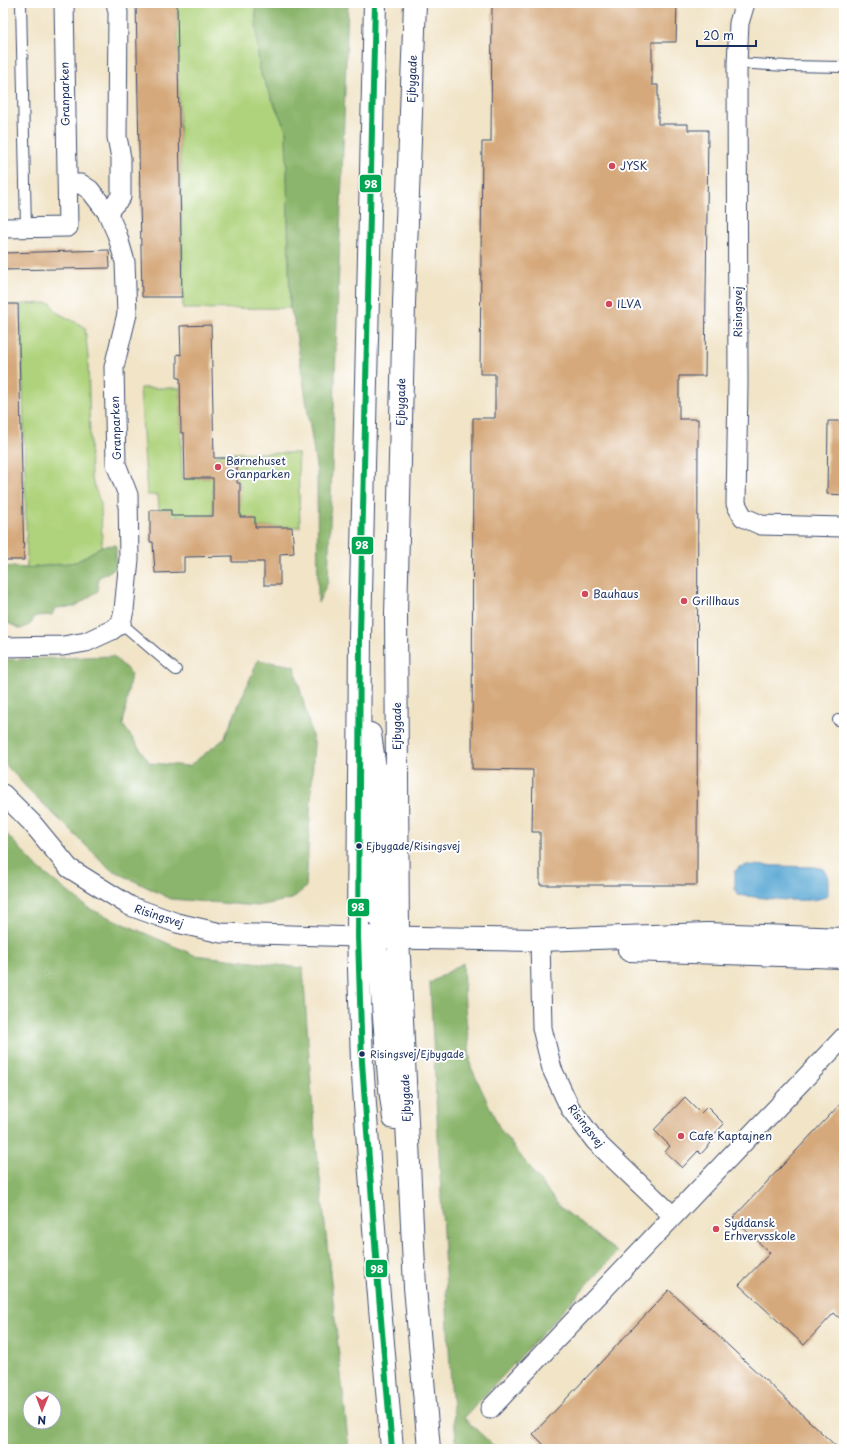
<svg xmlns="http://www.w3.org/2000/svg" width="847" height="1452" viewBox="0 0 847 1452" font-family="'Playpen Sans',sans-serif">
  <rect width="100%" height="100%" fill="#fff"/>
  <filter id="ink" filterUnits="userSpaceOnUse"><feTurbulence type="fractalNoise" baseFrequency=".025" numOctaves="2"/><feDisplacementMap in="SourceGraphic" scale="8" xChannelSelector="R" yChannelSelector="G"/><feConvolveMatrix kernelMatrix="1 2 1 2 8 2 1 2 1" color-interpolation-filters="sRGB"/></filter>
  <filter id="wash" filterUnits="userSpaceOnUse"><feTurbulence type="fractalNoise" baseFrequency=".012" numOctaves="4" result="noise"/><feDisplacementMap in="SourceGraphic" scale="16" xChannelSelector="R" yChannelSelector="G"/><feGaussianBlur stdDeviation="0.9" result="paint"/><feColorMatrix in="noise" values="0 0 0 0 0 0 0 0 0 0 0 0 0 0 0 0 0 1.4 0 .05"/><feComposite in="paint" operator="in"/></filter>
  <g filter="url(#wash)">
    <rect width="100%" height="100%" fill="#f1e4c7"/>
    <g fill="#afd37c" stroke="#65816d">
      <polygon points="177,3 255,3 259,70 286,130 290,308 183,309"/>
      <polygon points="51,303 56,312 85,327 88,357 91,477 101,504 102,546 76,562 27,568 21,304"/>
      <polygon points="140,388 180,388 182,479 210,478 210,459 223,453 298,453 300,527 255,527 240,517 240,483 213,483 213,516 171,516 171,510 159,510 158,495 147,495"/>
    </g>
    <g fill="#8bb56c" stroke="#537265" fill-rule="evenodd">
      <polygon points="255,3 348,3 328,582 318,603 317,473 294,320 290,308 286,130 259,70"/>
      <polygon points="116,545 116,568 98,578 98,591 74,607 55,608 52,615 35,616 31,624 21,629 3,621 3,566 27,568 76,562 102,546"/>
      <polygon points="113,656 131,673 123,725 150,763 189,766 224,739 258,660 294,666 314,743 306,887 292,899 258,906 171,899 110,869 29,790 3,762 3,660"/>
      <path d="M3,830l36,39 49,39 106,47 109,13 10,145 36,336h-346zM30,1398h24v24h-24z"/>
      <polygon points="463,963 465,1007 471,1067 500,1129 559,1206 617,1252 464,1418 497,1449 457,1449 451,1386 430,983"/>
    </g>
    <path fill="#5ba9d4" stroke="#3b6c99" d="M747,865l68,2 9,2 4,6v20c-11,11 -73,2 -90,0l-3,-6v-18l4,-4z"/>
    <g id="blocks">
      <g fill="#d5a97b">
        <polygon points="136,3 177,3 182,297 142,297"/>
        <polygon points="492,3 677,3 676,42 652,42 652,85 658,85 658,124 688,124 688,130 708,130 705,376 679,376 679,419 698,419 697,885 540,885 540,832 532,832 533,770 472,769 473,418 495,418 495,374 480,374 482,142 491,142"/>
        <polygon points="109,250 110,268 3,270 3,253"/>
        <polygon points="3,304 18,304 24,560 3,560"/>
        <polygon points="211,325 214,458 237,458 237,483 240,483 240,517 255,517 255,527 292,527 294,553 280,554 280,585 264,585 264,562 232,562 232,556 184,557 184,572 155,573 153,542 150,542 150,510 171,510 171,516 213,516 213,478 185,478 184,433 181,433 180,378 177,378 177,354 181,355 180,326"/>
        <polygon points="828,421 844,421 844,495 827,494"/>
        <polygon points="685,1097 701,1113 707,1107 724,1124 708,1141 711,1143 701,1154 698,1151 682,1168 665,1152 670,1146 654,1130"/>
        <polygon points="844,1100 844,1322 834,1313 804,1345 739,1285 770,1253 733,1218"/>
        <polygon points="669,1290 839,1449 548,1449 533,1434"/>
      </g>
    </g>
  </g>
  <g filter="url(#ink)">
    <use href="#blocks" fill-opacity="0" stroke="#3b4a6e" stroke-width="1"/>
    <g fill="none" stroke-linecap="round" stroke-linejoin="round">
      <g stroke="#3b4a6e" stroke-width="12">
        <g id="lane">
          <polyline points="21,3 26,228"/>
          <polyline points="737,63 787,66 844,67"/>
          <polyline points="121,623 176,670"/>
          <polyline points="838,720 844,720"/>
        </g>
      </g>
      <g stroke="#3b4a6e" stroke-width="21">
        <g id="street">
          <polyline points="745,3 739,23 737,63 738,383 736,504 743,517 761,525 844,527"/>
          <polyline points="107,212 121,197 121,158 117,137 118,12 116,3"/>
          <polyline points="3,228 68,227 64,3"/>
          <polyline points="3,647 63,646 86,642 112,630 121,623 124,610 129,559 128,495 116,464 114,367 127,314 125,262 117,234 107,212 90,190 81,184 68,184"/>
          <polyline points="3,794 32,823 69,868 130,906 177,923 221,933 358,937"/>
          <polyline points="540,940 542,1028 552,1069 570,1108 596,1142 673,1216"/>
          <polyline points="490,1409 844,1037"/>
        </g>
      </g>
      <g stroke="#3b4a6e" stroke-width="24">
        <g id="secondary">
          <polyline points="375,3 360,635 358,937 362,1062 378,1284 392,1449"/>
          <polyline points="415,3 404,303 396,615 398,937 415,1287 429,1449"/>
          <polyline points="370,734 376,775 377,870 379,916 386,928 398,937"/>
          <polyline points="358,937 540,940 708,934 844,939"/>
          <path d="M358,937c10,6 17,9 21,21l11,131 4,29"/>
          <polyline points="629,950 844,957"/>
        </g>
      </g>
      <use href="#lane" stroke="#fff" stroke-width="10"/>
      <use href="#street" stroke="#fff" stroke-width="19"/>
      <use href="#secondary" stroke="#fff" stroke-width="22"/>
      <g stroke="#fff" stroke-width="9">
        <polyline id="bus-1" points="375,3 360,635 358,937 362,1062 378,1284 392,1449"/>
      </g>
      <use href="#bus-1" stroke="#00a651" stroke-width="6"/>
    </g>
  </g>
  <g fill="#d1495b" stroke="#fff" stroke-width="1.5">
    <circle cx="612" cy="166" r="4"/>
    <circle cx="609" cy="304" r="4"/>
    <circle cx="218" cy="467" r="4"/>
    <circle cx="585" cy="594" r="4"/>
    <circle cx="684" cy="601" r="4"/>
    <circle cx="681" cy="1136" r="4"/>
    <circle cx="716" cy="1229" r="4"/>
  </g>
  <g fill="#1b2f5e" stroke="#fff" stroke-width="1.5">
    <circle cx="359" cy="846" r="3.5"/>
    <circle cx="362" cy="1054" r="3.5"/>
  </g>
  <g text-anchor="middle" stroke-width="4" stroke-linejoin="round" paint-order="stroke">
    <g font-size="10" fill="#1b2f5e" stroke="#fff" text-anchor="start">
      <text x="366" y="850">Ejbygade/Risingsvej</text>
      <text x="370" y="1058">Risingsvej/Ejbygade</text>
    </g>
    <g font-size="11" fill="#1b2f5e" stroke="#fff">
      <text transform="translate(412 79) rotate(-88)" y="4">Ejbygade</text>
      <text transform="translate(65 94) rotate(-91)" y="4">Granparken</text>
      <text transform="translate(738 312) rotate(-90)" y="4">Risingsvej</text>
      <text transform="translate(401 402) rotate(-89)" y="4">Ejbygade</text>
      <text transform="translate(116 428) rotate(-92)" y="4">Granparken</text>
      <text transform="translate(397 726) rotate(-90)" y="4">Ejbygade</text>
      <text transform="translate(159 916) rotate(18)" y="4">Risingsvej</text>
      <text transform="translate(406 1098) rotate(-92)" y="4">Ejbygade</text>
      <text transform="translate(586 1126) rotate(52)" y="4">Risingsvej</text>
    </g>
    <g font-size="11" fill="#1b2f5e" stroke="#fff" text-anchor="start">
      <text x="620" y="170">JYSK</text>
      <text x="617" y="308">ILVA</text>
      <text x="226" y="465">Børnehuset<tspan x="226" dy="13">Granparken</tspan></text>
      <text x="593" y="598">Bauhaus</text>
      <text x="692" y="605">Grillhaus</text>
      <text x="689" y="1140">Cafe Kaptajnen</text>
      <text x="724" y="1227">Syddansk<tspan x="724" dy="13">Erhvervsskole</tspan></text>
    </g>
  </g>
  <g stroke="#fff" stroke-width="1.5">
    <rect x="359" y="174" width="23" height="19" rx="4" fill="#00a651"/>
    <rect x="351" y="536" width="23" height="19" rx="4" fill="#00a651"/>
    <rect x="347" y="898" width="23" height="19" rx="4" fill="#00a651"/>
    <rect x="365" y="1259" width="23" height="19" rx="4" fill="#00a651"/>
  </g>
  <g font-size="11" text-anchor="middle" font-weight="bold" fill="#fff">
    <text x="371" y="188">98</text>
    <text x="362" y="549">98</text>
    <text x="358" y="911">98</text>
    <text x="377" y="1273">98</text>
  </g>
  <rect width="847" height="1452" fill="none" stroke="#fff" stroke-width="16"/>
  <g transform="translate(42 1410) rotate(181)"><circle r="19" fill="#ffffff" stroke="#a4acbf"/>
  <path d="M0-3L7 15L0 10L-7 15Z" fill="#d1495b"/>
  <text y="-6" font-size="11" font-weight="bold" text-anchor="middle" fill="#1b2f5e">N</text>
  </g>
  <path d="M697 40v6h59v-6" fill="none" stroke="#1b2f5e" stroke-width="2"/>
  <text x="703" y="40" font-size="12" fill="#1b2f5e" stroke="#ffffff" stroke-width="3" paint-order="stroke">20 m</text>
</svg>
